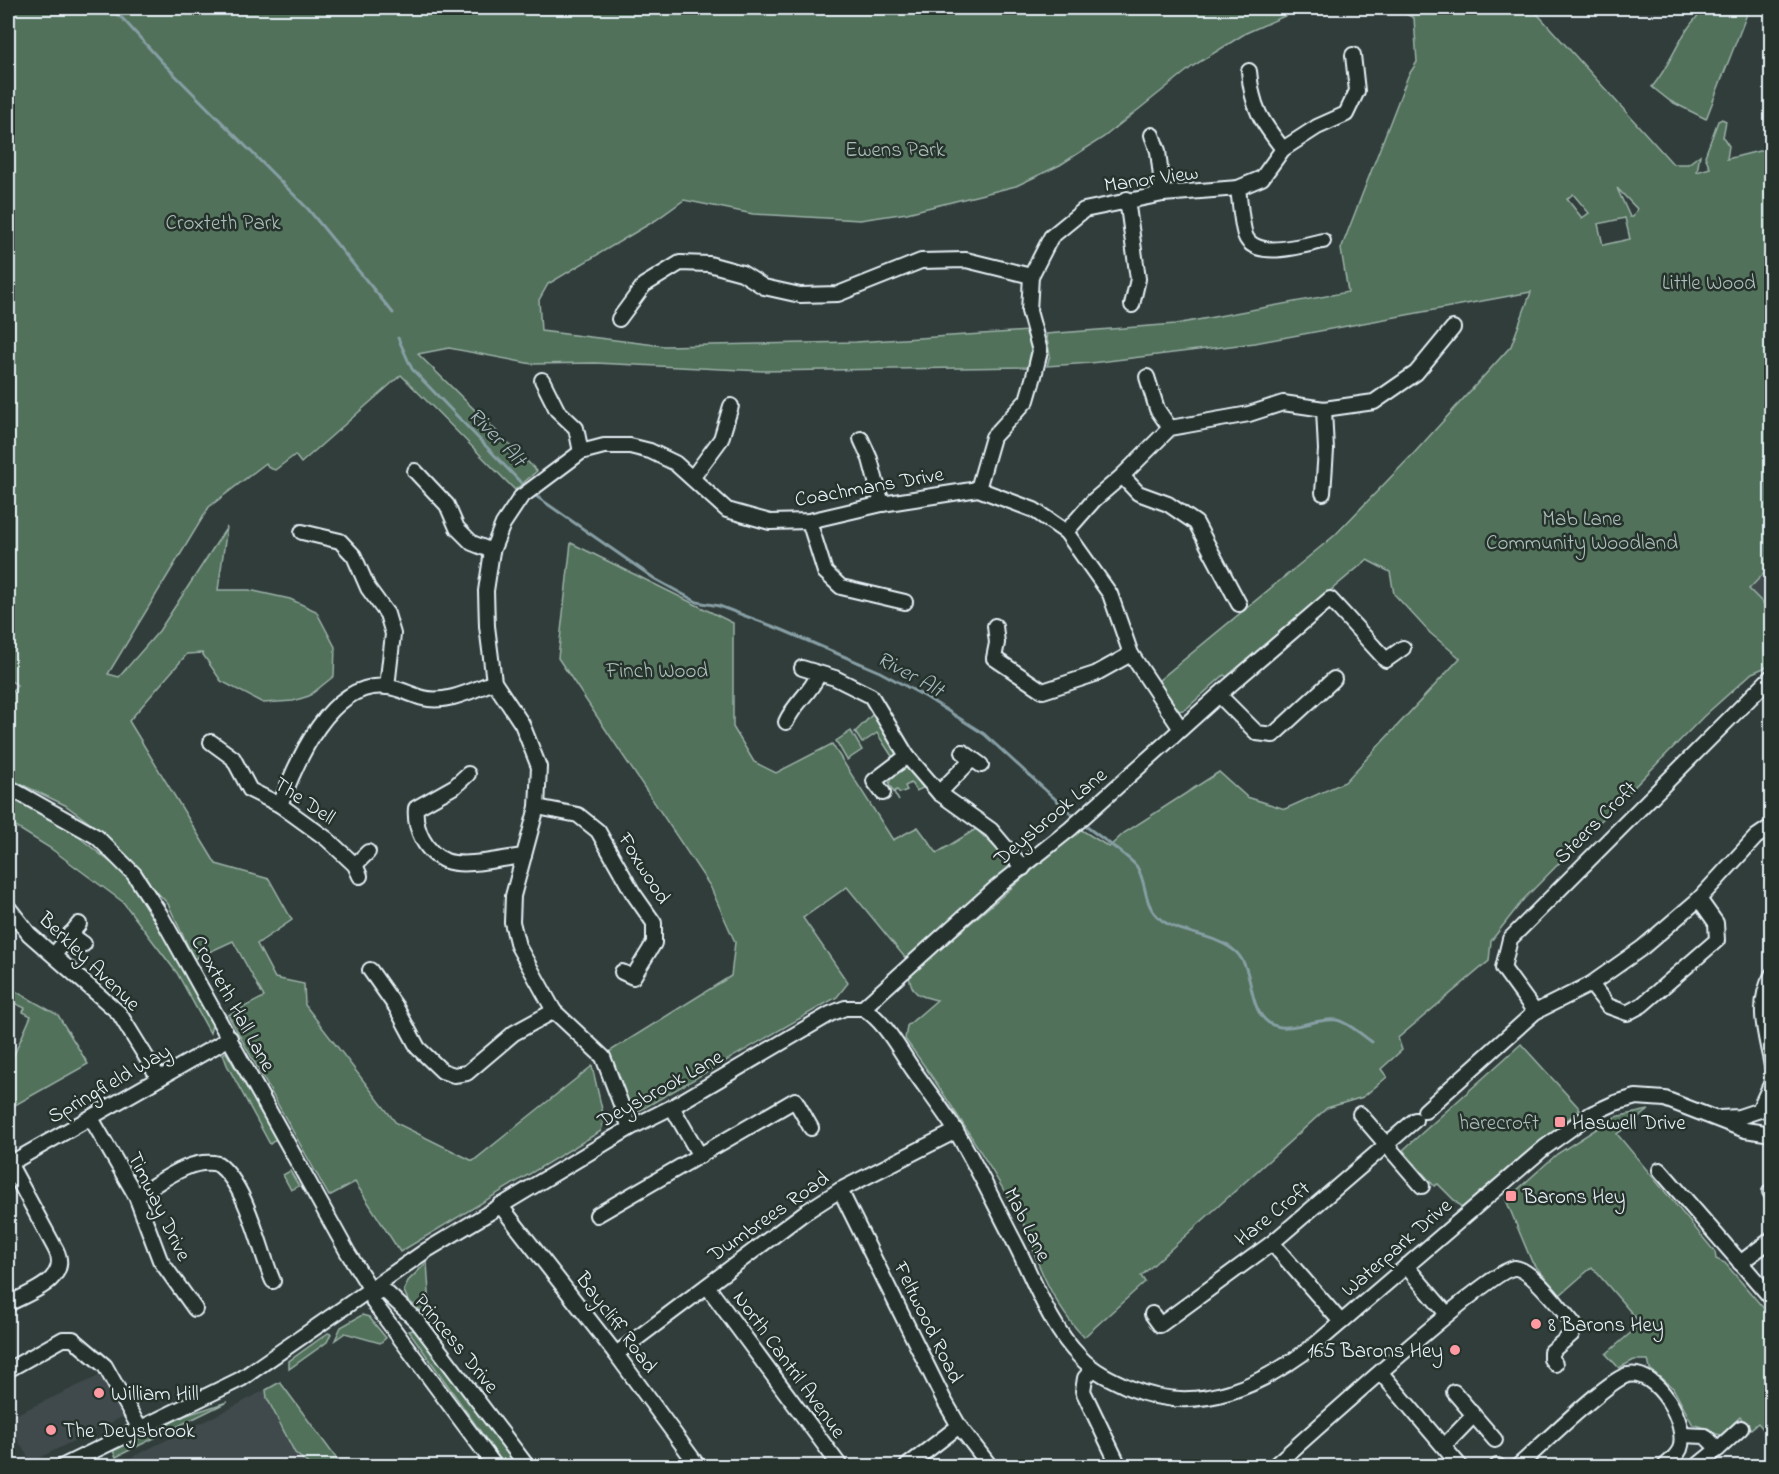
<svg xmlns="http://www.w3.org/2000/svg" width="1779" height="1474" viewBox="0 0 1779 1474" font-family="'Indie Flower',sans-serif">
  <rect width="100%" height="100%" fill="#313d3b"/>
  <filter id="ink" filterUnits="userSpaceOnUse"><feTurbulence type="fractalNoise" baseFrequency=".0167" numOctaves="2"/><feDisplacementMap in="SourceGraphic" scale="12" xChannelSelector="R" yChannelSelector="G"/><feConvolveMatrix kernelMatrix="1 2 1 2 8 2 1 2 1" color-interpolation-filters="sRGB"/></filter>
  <g filter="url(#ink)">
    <g fill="#3f494b">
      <polygon points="1771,566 1771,611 1749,589"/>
      <polygon points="103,1374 124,1416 31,1462 8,1424 8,1418"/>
      <polygon points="280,1382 342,1466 114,1466 235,1406"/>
    </g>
    <g fill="#51715a" stroke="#9cb1a9" stroke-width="1.5" fill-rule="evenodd">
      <polygon points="8,8 1303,8 1246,33 1193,66 1104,137 1060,165 1016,186 907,213 860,220 753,214 684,200 656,220 548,284 539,300 541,331 664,346 856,342 1030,331 1032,345 1028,367 763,371 595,363 532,364 449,348 418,354 537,471 515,490 401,375 301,463 295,455 275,470 269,468 266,463 209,507 108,674 119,677 159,631 227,527 218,590 249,590 290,599 316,611 335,647 334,676 309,696 293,701 263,703 221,681 202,653 187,654 129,721 216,864 269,879 292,920 257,944 275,978 304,984 305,1005 396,1123 473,1161 592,1066 604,1118 601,1131 400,1252 355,1182 329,1196 228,1015 264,997 233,941 194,959 168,904 102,832 65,805 8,778 8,699 17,685 8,679"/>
      <path d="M1394,8h138l141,156h15l12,-9 -3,17 13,-4 -5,-12 13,-35 4,-2 4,2 -3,16 6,9 -2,13 44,-11v418l-22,23 22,22v54l-19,8 -48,43 -181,184 -32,41 -2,20 -91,77 4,12 -21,19 6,8 -24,20 -36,11 -186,168 4,6 -61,55c-20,-20 -35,-47 -46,-74 -6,-14 -8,-29 -16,-42 -37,-63 -74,-124 -117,-182l2,-13 30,-26c-18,-4 -25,-5 -28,-24l171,-147 29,18 15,-14 95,-61 28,25 38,12 60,-27 115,-124 -30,-25 -36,-39 -4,-22 -23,-12 -140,117 -3,-2 -38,34 -7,2 -5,-3 -16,-27 177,-146 81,-84 95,-105 20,-54 -276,51 -164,20 -44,3 3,-11 -4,-21 130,-10 172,-32 -7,-43 67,-173 9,-14 -3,-44zM1617,188l20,21 -4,8h-3zM1573,194l16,19 -7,5 -15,-19zM1625,218l5,21 -27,6 -5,-21z"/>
      <path d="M1706,8h40l1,6 -41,105 -36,-18 -18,-14c22,-26 27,-56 54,-79z"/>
      <polygon points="571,543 733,623 733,727 754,762 776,773 832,744 893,840 918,827 937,853 976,829 1009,861 1010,871 907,960 847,887 803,918 848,983 837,997 639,1111 629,1109 607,1053 731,976 735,942 710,886 558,658"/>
      <polygon points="874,713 897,752 895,761 877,733 862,743 855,732"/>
      <polygon points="851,731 862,750 847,760 836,741"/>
      <polygon points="906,768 911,770 923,788 916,791 911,783 905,786 907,790 900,793 897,790 894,792 899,801 889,784 891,777"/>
      <polygon points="8,795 60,822 125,874 150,909 213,1021 210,1033 177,973 123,902 50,848 8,822"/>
      <polygon points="8,987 58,1015 88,1064 8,1109 8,1055 13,1057 31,1016 23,1012 25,1008 12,1002 8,1007"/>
      <polygon points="1521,1044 1580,1109 1463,1209 1438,1184 1434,1186 1403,1150"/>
      <polygon points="226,1052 275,1136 276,1139 270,1144 227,1065 223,1054"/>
      <path d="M1649,1110l-32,24 98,118 1,7 9,4 46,54v121l-13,-15 -7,6 -11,-12 -19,18c-8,0 -15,-10 -28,-10l-20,-37 -23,-19 -2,-9h-14l-15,8 -13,-14 35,-30 -49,-57 -32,28 -28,-33 -26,-62 51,-46 58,-37z"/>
      <polygon points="290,1171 299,1186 291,1190 283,1175"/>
      <polygon points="427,1262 430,1308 426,1315 408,1300 404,1291 408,1281"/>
      <polygon points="362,1315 369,1317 386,1338 380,1343 345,1333 335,1340 341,1327"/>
      <polygon points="413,1330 423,1338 519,1466 505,1466 409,1331"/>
      <polygon points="328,1333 331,1334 327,1342 289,1369 289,1361"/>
      <polygon points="280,1382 342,1466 311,1466 295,1453 267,1398 266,1390"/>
      <polygon points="227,1402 116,1457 113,1451 184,1416"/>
    </g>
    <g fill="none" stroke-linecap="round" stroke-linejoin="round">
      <g stroke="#879fa5" stroke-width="3">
        <polyline points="108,8 123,19 161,61 308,209 393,313"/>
        <polyline points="398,338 412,369 526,488"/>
        <polyline points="533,494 655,579 697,602 719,606 780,629 878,671 926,697 984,734 1076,818"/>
        <path d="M1083,824c11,9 49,34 54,43 10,16 6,36 21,50 18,18 59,16 79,36 18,19 10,55 32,70 19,12 46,-6 68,-3 12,3 25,15 35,22"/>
      </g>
      <g stroke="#e8f1f8" stroke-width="18">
        <g id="minor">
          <path d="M1249,71c3,37 12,50 34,78"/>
          <polyline points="1152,135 1158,151 1163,194"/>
          <path d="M1238,188c2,15 3,33 7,47 9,26 58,10 78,6"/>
          <polyline points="1127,199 1138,279 1132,305"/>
          <polyline points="619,319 644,285 680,263 709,264 742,273 764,287 800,295 838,294 921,261 966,260 1031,276"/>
          <polyline points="1147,377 1157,409 1170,428"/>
          <polyline points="542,380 557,410 576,428 581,452"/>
          <polyline points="861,439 870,459 882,504"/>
          <polyline points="415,471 447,505 457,528 472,543 492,551"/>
          <polyline points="1122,476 1138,493 1168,504 1196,523 1239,604"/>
          <polyline points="693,477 721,439 731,406"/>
          <polyline points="978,489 993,437 1027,400 1034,376 1040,351 1029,311 1031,276 1051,237 1084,210 1163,194 1238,188 1262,178 1283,149 1317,127 1346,114 1357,91 1353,55"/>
          <polyline points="1323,493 1326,450 1324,409"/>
          <polyline points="809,521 825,572 841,587 905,602"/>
          <polyline points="302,532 340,541 354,556 368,588 387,614 393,634 387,687"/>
          <polyline points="1066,532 1094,500 1122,476 1170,428 1249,414 1283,403 1324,409 1374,402 1416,373 1453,328"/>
          <polyline points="995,626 997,643 994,658 1043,691 1095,674 1131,654"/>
          <polyline points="802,668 835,678 871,696 907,756 939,793 991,830 1023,868"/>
          <polyline points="1219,695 1257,733 1273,735 1334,679"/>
          <path d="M786,722c9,-20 24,-28 32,-47"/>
          <polyline points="211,742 233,758 250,790 280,805 327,839 355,865 360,876"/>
          <polyline points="963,752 981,765"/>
          <path d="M468,774l-13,12 -39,22c-2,20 9,45 30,53 20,7 57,-3 78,-5"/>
          <polyline points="8,787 97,837 134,874 160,914 348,1253 370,1288 374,1303 495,1466"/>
          <polyline points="883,793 874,781 907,756"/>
          <polyline points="939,793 972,759"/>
          <path d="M280,805c16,-42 50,-126 108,-118 12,1 23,8 35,11 23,6 50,-8 71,-16"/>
          <polyline points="537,807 578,815 598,831 633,893 654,923 654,943 633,977 622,972"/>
          <polyline points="355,865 368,852"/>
          <polyline points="8,907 29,934 119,1013 159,1078"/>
          <polyline points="70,934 84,944"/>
          <polyline points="54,955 79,924"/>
          <polyline points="370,970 396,1007 418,1048 442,1071 454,1075 467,1073 514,1033 554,1011"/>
          <path d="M1772,975c-17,31 -6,59 0,91"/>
          <polyline points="1591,984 1608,1006 1627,1013 1642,1005 1717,940 1716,923 1699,899"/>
          <path d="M863,1008c23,14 36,42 51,63 14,20 29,39 42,60 22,37 41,78 61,116 18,36 34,81 63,110 13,14 32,23 50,31 69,29 133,-3 187,-45l227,-195 47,-34 24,-11 21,-6 29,2 80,31 27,4"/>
          <polyline points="1535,1012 1503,968 1510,939 1772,676"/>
          <polyline points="672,1107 700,1156"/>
          <polyline points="1760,1108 1772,1082"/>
          <polyline points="1425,1111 1535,1012 1591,984 1642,948 1699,899 1756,837 1772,826"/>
          <polyline points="1360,1114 1422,1186"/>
          <polyline points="91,1118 136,1196 160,1260 195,1309"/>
          <polyline points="1719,1118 1739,1117 1772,1106"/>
          <polyline points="630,1128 603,1057 554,1011 518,946 512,922 513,896 537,807 539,767 522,724 494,682 487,626 486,591 492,551 503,524 521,497 581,452 604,446 630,446 650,451 675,463 727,510 770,522 809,521 882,504 978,489 1034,510 1066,532 1110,594 1131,654 1181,729"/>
          <path d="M8,1161l48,89c15,30 -28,43 -48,54"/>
          <polyline points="9,1164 230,1038"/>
          <polyline points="1660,1170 1772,1299"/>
          <polyline points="840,1190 944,1400 959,1426 990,1466"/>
          <polyline points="1770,1192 1772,1194"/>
          <path d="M136,1196c24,-13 53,-39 82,-32 30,23 41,85 55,117"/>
          <polyline points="500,1205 616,1354 698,1466"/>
          <polyline points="597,1215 795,1100 811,1128"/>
          <polyline points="1272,1243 1341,1322"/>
          <polyline points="1740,1263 1772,1239"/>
          <polyline points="1406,1266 1447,1314"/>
          <polyline points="707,1286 840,1466"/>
          <polyline points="370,1288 387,1293 418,1322 527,1466"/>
          <polyline points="1152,1314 1160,1325 1272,1243 1415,1120"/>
          <polyline points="616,1354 804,1213 840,1190 956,1131"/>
          <polyline points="1093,1369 1085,1378 1083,1391 1119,1466"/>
          <polyline points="8,1370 63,1339 73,1339 105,1366 140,1429"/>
          <polyline points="1381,1373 1460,1466"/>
          <polyline points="1454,1392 1495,1440"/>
          <polyline points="1682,1435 1705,1436 1718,1449 1697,1466"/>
          <polyline points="1444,1446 1473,1416"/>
          <polyline points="1718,1449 1741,1428"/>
          <polyline points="63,1466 241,1379 427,1250 630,1128 672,1107 830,1014 845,1008 863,1008 996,888 1070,829 1230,685 1330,599 1386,660 1403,648"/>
          <polyline points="907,1466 959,1426"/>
          <path d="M1274,1466c31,-26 218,-199 241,-198 17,1 47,43 59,56l-2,10 -21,18v7l4,5"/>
          <polyline points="1497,1466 1498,1466"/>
          <path d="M1518,1466c19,-16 91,-88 110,-91 29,-6 61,49 52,74 -4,8 -9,12 -15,17"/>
        </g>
      </g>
      <use href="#minor" stroke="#26332d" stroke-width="14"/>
    </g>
  </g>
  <g fill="#ff9aa2" stroke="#26332d" stroke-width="2">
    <rect x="1554" y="1116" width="12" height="12" rx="3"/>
    <rect x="1505" y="1190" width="12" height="12" rx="3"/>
    <circle cx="1536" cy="1324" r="6"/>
    <circle cx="1455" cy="1350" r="6"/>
    <circle cx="99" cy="1393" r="6"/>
    <circle cx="51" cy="1430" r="6"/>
  </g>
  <g text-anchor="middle" stroke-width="5" stroke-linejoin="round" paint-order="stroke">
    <g font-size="21" fill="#acbeb9" stroke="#26332d">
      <text x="895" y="156">Ewens Park</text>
      <text x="223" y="229">Croxteth Park</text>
      <text x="1709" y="289">Little Wood</text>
      <text x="1582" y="525">Mab Lane<tspan x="1582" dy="24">Community Woodland</tspan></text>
      <text x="657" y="677">Finch Wood</text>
      <text x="1499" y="1129">harecroft</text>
    </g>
    <g font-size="21" fill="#e8f1f8" stroke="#26332d">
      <text transform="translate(1151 178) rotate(-8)" y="7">Manor View</text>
      <text transform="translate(869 486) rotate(-10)" y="7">Coachmans Drive</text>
      <text transform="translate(305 800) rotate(34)" y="7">The Dell</text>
      <text transform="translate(1050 816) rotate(-40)" y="7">Deysbrook Lane</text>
      <text transform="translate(1595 822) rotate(-45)" y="7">Steers Croft</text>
      <text transform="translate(645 868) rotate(58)" y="7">Foxwood</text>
      <text transform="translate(90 961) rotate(44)" y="7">Berkley Avenue</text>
      <text transform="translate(234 1003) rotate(61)" y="7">Croxteth Hall Lane</text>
      <text transform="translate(109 1083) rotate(-30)" y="7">Springfield Way</text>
      <text transform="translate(660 1088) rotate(-29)" y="7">Deysbrook Lane</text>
      <text transform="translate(160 1206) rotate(64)" y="7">Timway Drive</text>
      <text transform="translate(1272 1213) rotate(-39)" y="7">Hare Croft</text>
      <text transform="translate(768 1216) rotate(-35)" y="7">Dumbrees Road</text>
      <text transform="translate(1028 1224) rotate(63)" y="7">Mab Lane</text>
      <text transform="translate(1396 1247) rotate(-41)" y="7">Waterpark Drive</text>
      <text transform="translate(617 1322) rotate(53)" y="7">Baycliff Road</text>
      <text transform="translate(929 1322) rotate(64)" y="7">Feltwood Road</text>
      <text transform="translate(457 1343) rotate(51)" y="7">Princess Drive</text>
      <text transform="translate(790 1364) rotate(54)" y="7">North Cantril Avenue</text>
    </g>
    <g font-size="21" fill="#e8f1f8" stroke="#26332d" text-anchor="start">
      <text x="1572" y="1129">Haswell Drive</text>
      <text x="1523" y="1203">Barons Hey</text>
      <text x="1548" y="1331">8 Barons Hey</text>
      <text x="1443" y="1357" text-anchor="end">165 Barons Hey</text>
      <text x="111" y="1400">William Hill</text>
      <text x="63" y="1437">The Deysbrook</text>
    </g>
    <g font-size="22" font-style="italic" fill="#a7bac0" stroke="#26332d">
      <text transform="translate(498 436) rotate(46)" y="8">River Alt</text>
      <text transform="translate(911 673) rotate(29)" y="8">River Alt</text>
    </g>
  </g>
  <rect width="1779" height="1474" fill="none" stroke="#26332d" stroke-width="30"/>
  <rect x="15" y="15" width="1749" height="1444" fill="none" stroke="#e8f1f8" stroke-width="2" filter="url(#ink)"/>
</svg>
